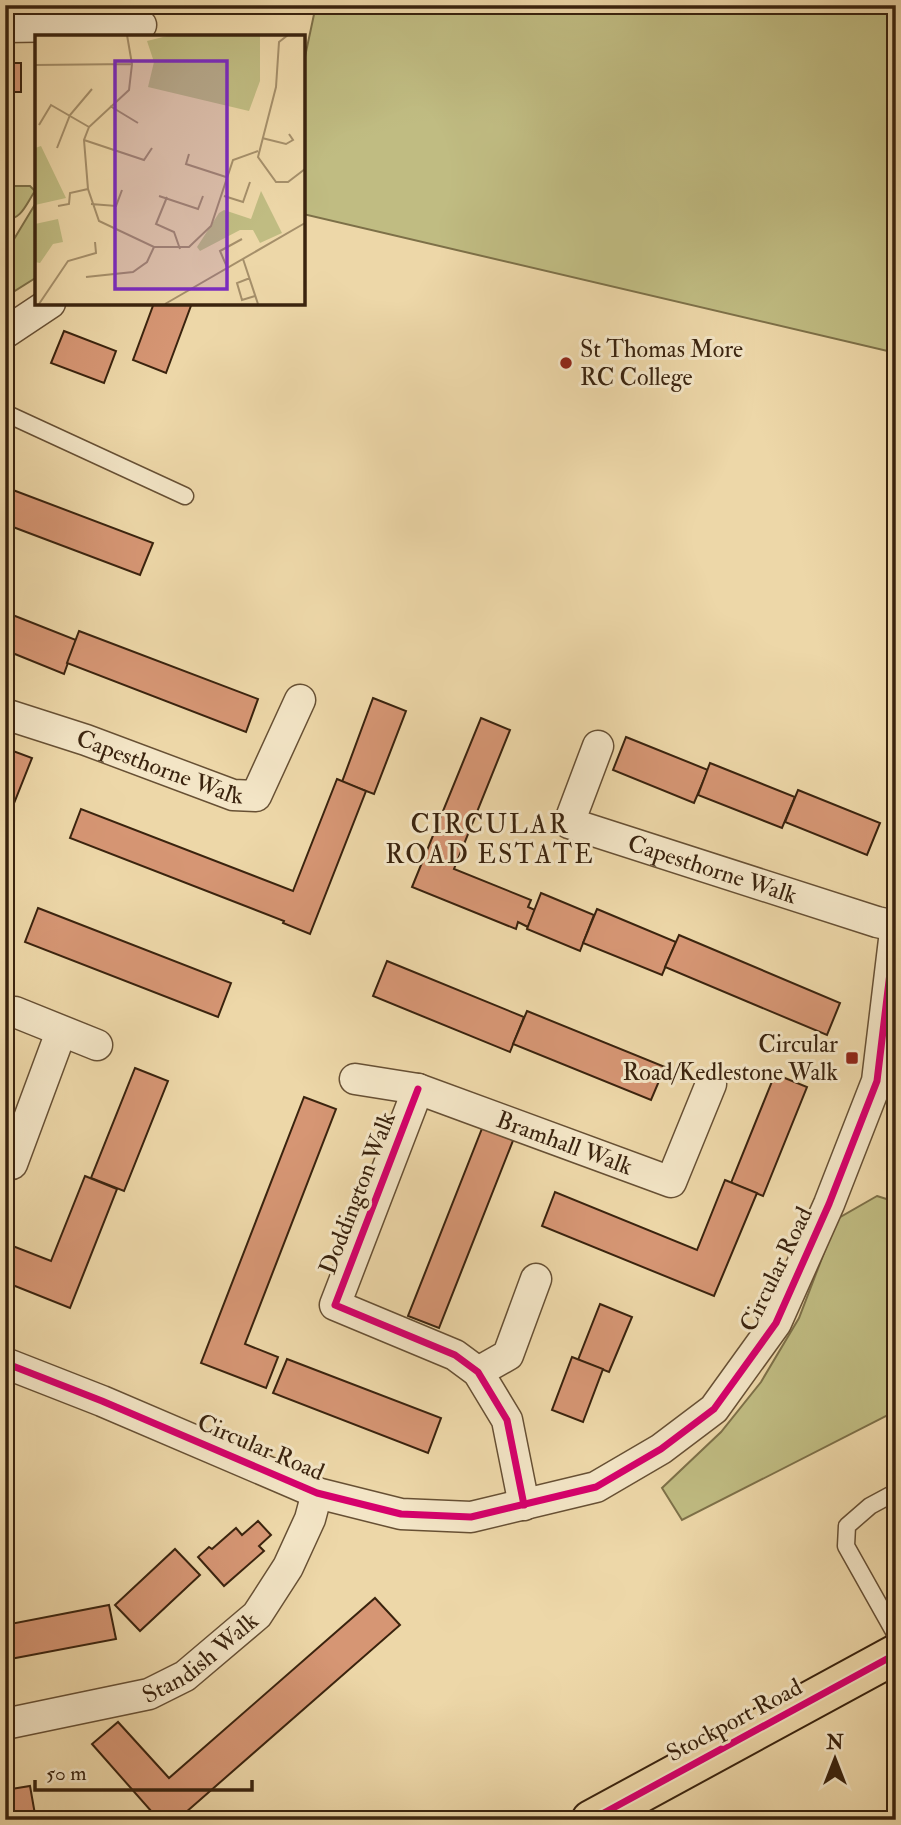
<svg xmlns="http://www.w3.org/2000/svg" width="901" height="1825" viewBox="0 0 901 1825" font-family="'IM FELL Double Pica',serif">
  <rect width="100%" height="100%" fill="#edd7a8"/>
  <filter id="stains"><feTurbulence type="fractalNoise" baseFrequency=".00286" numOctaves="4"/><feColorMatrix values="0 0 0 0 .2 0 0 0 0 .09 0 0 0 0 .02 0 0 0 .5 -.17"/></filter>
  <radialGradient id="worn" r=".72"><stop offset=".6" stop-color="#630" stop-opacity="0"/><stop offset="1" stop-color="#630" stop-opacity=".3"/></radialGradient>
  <g fill="#c0bc82" stroke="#7d7048" stroke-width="2">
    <polygon points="316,5 896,5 896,353 303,214 303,66"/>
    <path d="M5,186h25l5,5c-8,11 -14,31 -30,27z"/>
    <polygon points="37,201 37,277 13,292 5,294 5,254"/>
    <polygon points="877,1196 896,1202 896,1411 682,1520 662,1488 721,1432 761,1382 799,1318 837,1219"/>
  </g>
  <g fill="#d69674" stroke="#3a230e" stroke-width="2">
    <rect x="5" y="63" width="16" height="29"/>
    <polygon points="154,303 192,303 166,373 133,360"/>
    <polygon points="64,331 116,351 104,383 51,363"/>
    <polygon points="5,487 153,543 140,575 5,524"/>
    <polygon points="5,612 76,640 64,674 5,650"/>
    <polygon points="79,631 258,699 246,732 67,663"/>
    <polygon points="373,698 406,711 374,794 342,782"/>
    <polygon points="481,718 510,730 454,869 531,900 528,907 535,910 528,927 518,922 516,929 412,887"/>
    <polygon points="626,737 708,770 694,803 613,770"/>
    <polygon points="5,748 32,758 5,826"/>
    <polygon points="710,763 795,797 782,828 698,795"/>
    <polygon points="337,779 366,791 310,934 283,923 284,921 70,838 81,809 293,891"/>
    <polygon points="798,790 880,823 867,855 785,822"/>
    <polygon points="541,893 594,915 580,951 527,929"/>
    <polygon points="38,908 231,983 218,1017 25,942"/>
    <polygon points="597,909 676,942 662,975 583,943"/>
    <polygon points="679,935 840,1003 827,1035 665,967"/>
    <polygon points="387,961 524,1017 510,1052 373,996"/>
    <polygon points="527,1011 665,1067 651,1100 513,1044"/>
    <polygon points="135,1068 168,1081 124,1191 91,1178"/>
    <polygon points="775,1074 807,1087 763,1196 731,1183"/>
    <polygon points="304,1097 336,1109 245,1344 278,1357 266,1388 201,1363"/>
    <polygon points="483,1126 514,1138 439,1328 408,1316"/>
    <polygon points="85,1176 117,1189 70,1308 5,1282 5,1243 51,1261"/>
    <polygon points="725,1180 757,1193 714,1296 542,1226 555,1192 697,1250"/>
    <polygon points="600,1304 632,1317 609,1372 578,1360"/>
    <polygon points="572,1357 603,1369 583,1422 552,1410"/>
    <polygon points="287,1359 441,1418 428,1453 273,1393"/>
    <polygon points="258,1521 271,1535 259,1546 264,1551 224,1586 198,1557 209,1547 212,1549 236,1528 242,1535"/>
    <polygon points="175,1549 200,1575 140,1631 115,1605"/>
    <polygon points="375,1598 400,1625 177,1820 159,1820 92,1744 118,1722 169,1778"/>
    <polygon points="109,1605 116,1639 5,1660 5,1625"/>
    <polygon points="30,1786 36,1820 5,1820 5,1790"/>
  </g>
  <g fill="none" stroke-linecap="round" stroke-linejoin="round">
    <g stroke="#675034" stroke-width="19">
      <g id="lane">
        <polyline points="5,413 185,496"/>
        <polyline points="896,1492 870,1506 847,1526 846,1546 896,1635"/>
      </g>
    </g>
    <g stroke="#675034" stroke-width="33">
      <g id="street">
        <polyline points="5,27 141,25"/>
        <polyline points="5,333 50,303"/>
        <path id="s1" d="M5,714l81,26 147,55 23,1 44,-96"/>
        <path id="s2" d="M598,746l-29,77 308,99 18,4"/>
        <polyline points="15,1012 97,1045"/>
        <path id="s3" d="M355,1079l63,10 253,93 40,-98"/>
        <polyline points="418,1089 335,1305 455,1355 478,1372 507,1420 524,1505"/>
        <polyline points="5,1164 12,1164 61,1032"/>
        <polyline points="5,1363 102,1401 317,1493 401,1514 471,1517 596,1487 661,1449 714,1409 776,1323 829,1204 877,1081 896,923"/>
        <polyline points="478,1372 508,1355 536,1279"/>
        <path id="s4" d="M5,1724l144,-30 36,-18 72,-61 31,-48 22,-48 7,-26"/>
      </g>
    </g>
    <g stroke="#3a230e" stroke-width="42">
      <polyline id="highway" points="591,1820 896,1654"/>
    </g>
    <use href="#lane" stroke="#f3e5c6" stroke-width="16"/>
    <use href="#street" stroke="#f3e5c6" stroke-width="30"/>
    <use href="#highway" stroke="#edd7a8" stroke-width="38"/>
    <g stroke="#f3e5c6" stroke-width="11">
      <g id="cycleway">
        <polyline points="418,1089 335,1305 455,1355 478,1372 507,1420 524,1505"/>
        <polyline points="5,1363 102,1401 317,1493 401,1514 471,1517 596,1487 661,1449 714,1409 776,1323 829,1204 877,1081 896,923"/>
        <polyline points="591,1820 896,1654"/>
      </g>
    </g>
    <use href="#cycleway" stroke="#d6006c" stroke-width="7"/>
  </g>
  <g fill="#8f2418" stroke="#f3e5c6" stroke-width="2.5">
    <circle cx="566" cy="363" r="7"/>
    <rect x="845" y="1051" width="14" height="14" rx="3.5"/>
  </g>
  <g text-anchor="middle" stroke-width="6" stroke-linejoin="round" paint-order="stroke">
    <g font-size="24" fill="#3a230e" stroke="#f3e5c6" text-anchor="start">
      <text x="580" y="357">St Thomas More<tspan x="580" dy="28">RC College</tspan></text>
      <text x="838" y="1052" text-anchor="end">Circular<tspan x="838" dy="28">Road/Kedlestone Walk</tspan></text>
    </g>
    <g font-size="24" fill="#3a230e" stroke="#f3e5c6">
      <text dy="8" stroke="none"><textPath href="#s1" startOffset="164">Capesthorne Walk</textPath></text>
      <text dy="8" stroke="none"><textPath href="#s2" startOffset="233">Capesthorne Walk</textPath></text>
      <text dy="8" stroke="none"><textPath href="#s3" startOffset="220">Bramhall Walk</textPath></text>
      <text transform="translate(357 1193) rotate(-69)" y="8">Doddington Walk</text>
      <text transform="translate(776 1269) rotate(-64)" y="8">Circular Road</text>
      <text transform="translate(261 1447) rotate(23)" y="8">Circular Road</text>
      <text dy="8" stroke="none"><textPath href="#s4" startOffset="210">Standish Walk</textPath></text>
      <text transform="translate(734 1720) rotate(-28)" y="8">Stockport Road</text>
    </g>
    <g font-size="26" letter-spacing="2" fill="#3a230e" stroke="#f3e5c6">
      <text x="490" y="833">CIRCULAR<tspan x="490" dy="30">ROAD ESTATE</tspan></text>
    </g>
  </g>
  <g transform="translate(35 35)">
    <rect width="270" height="270" fill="#edd7a8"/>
    <path d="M136,0h89v46l-11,30 -101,-24 6,-25 -7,-21zM6,111l25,52 -31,7v-57zM226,156l21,42 -22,10 -7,-13h-13l-40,21 -3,-4 22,-34 5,-3 27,9zM23,184l5,23 -10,2 -13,19 -5,-1v-38z" fill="#c0bc82"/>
    <path fill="none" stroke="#a58f6a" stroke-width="2" d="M92,0l5,29 -3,26 -40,37 -5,13 4,49 11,32 55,26h35l22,-21 22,-66 25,-9M253,0l-9,7 -3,45 -18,70 18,25h12l17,-13M0,30l97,-1M75,71l28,17M4,90l12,-20 38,22M227,103l24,6 7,-4 -4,-6M49,105l60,20 8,-12M22,113l13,-33 22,-26M154,119l-3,10 40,13M124,161l39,13 5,-13M189,161l19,6 7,-20M132,162l-11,27 18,8 6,17M56,169l25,2 6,-16M23,171l11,-2 1,-11 18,-4M208,224l15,45M192,232l-7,-16 22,-12M51,242l47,-5 14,-10 7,-15M215,243l-13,5 5,17 13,-4M4,269l29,-43 28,-8 -1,-11M130,269l140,-81"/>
    <path fill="#7b2cbf" fill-opacity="0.15" stroke="#7b2cbf" stroke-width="3.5" d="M80,26h112v228h-112z"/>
    <rect width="270" height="270" fill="none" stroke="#3a230e" stroke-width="3.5"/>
  </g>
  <rect width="901" height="1825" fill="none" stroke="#edd7a8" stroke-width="28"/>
  <rect x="7" y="7" width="887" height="1811" fill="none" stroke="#3a230e" stroke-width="3.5"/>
  <rect x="14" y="14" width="873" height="1797" fill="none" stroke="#3a230e" stroke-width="2"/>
  <g transform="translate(835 1759)" stroke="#f3e5c6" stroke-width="5" paint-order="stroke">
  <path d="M0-5L12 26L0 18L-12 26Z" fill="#3a230e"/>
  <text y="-10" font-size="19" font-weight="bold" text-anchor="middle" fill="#3a230e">N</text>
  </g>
  <path d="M35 1780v10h217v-10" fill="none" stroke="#3a230e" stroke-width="3.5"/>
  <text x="46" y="1780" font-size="21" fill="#3a230e" stroke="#f3e5c6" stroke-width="5" paint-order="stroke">50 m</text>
  <rect width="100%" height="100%" filter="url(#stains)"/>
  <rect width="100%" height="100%" fill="url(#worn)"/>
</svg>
